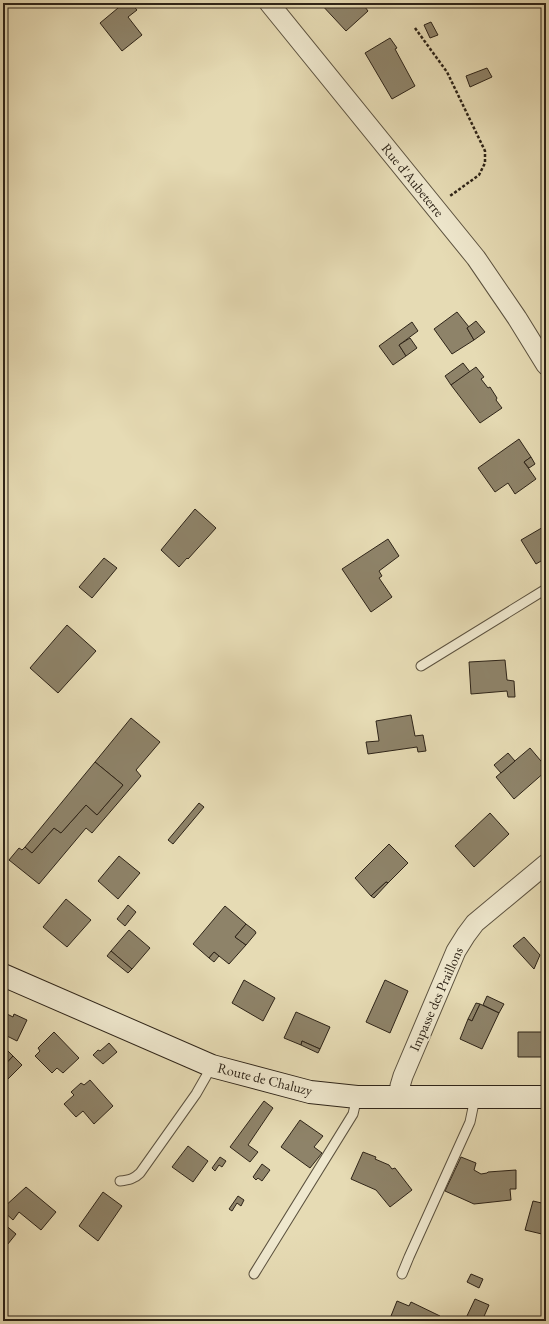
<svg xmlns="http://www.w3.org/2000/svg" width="549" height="1324" viewBox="0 0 549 1324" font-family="'EB Garamond',serif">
  <rect width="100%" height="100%" fill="#e6dbb4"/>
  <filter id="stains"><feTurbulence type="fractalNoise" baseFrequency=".005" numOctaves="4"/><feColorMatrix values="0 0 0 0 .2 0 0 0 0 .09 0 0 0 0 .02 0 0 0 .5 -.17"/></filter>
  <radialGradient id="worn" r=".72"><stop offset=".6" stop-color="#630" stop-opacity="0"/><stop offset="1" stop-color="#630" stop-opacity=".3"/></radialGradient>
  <g fill="#8e8369" stroke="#2e2418">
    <polygon points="124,3 131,3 137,10 128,17 142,35 122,51 100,23"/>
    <polygon points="320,3 362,3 368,11 346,31"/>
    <polygon points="431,22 438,35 430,38 424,25"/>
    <polygon points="390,38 397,48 395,49 415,86 392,99 365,53"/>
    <polygon points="487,68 492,77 470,87 466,76"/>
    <polygon points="457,312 469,327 467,328 474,340 452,354 434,329"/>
    <polygon points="476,321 485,332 474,340 467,328"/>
    <polygon points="412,322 418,331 399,345 406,356 393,365 379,346"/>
    <polygon points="410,338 417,348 406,356 399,345"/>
    <polygon points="463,363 470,372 451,385 445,376"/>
    <polygon points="476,367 484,377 481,379 488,388 490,387 497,398 496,400 502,408 480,423 451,385"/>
    <polygon points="519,439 531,457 524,462 536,479 515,494 508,483 495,492 478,468"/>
    <polygon points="531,457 535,464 529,468 524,462"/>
    <polygon points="195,509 216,528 188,559 187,558 179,567 161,550"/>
    <polygon points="545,526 546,528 546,558 536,564 521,540"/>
    <polygon points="388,539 399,556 379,571 382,576 379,578 392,597 371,612 342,569"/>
    <polygon points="104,558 117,568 92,598 79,587"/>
    <polygon points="67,625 96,651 58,693 30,668"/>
    <polygon points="505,660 507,680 514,681 515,697 508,697 507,691 471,694 469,662"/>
    <polygon points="411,715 415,736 423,735 426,751 418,752 417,747 368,754 366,742 379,741 376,721"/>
    <polygon points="131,718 160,742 136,770 141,776 92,833 86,828 39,884 9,860 19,848 22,850 25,847 32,853 54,828 61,833 86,805 97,815 123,785 95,762"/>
    <polygon points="530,748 546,767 546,771 514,799 496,777"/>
    <polygon points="508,753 515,761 501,773 494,765"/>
    <polygon points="95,762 123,785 97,815 86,805 61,833 54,828 32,853 25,847"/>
    <polygon points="199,803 204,807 173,844 168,840"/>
    <polygon points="490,813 509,834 474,867 455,846"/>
    <polygon points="389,844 408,863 388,883 386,882 371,896 355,878"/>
    <polygon points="119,856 140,873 118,899 98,881"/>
    <polygon points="386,882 388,883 374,898 371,896"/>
    <polygon points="66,899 91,920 67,947 43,927"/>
    <polygon points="128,905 136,912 125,926 117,919"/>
    <polygon points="225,906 246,924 235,937 246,945 229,964 214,952 209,958 193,944"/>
    <polygon points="3,907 7,909 3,917"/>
    <polygon points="246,924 255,931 256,933 246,945 235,937"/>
    <polygon points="129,930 150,948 132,969 111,951"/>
    <polygon points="524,937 540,955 534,969 513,946"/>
    <polygon points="111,951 132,969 128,973 107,956"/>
    <polygon points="214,952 219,956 214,962 209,958"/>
    <polygon points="244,980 275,998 263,1021 232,1003"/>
    <polygon points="385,980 408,991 390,1033 366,1022"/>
    <polygon points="487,996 504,1004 499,1013 483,1005"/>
    <polygon points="476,1003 480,1004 472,1021 468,1019"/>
    <polygon points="480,1004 499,1013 482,1049 460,1039 468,1019 472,1021"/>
    <polygon points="3,1012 13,1017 14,1014 27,1020 17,1041 5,1035 6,1032 3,1031"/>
    <polygon points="296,1012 330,1027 320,1049 302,1041 301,1045 284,1038"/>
    <polygon points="54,1032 79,1058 63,1073 57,1068 52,1073 35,1056 40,1051 38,1048"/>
    <polygon points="518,1032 546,1032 546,1062 544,1062 544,1057 518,1057"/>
    <polygon points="302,1041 320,1049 318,1053 301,1045"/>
    <polygon points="109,1043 117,1052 103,1064 93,1055 98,1050 100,1051"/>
    <polygon points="4,1047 13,1056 3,1067 3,1048"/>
    <polygon points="13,1056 22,1065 8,1079 3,1074 3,1067"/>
    <polygon points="90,1080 113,1106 94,1124 83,1111 76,1117 64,1104 74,1095 71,1092 81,1083 84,1085"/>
    <polygon points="264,1101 273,1108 248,1145 258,1152 250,1162 230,1147"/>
    <polygon points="300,1120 323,1136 314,1147 322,1153 310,1168 281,1147"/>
    <polygon points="188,1146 208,1161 193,1182 172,1167"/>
    <polygon points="363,1152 376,1157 375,1159 389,1165 392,1169 395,1168 412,1190 390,1207 376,1190 351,1179"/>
    <polygon points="220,1157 226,1161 222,1167 219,1165 215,1171 212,1168"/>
    <polygon points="461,1157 476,1163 474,1170 481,1174 487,1173 488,1172 516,1170 516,1189 510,1189 511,1200 474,1204 445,1191"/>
    <polygon points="262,1164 270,1170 262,1181 258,1178 256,1180 253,1177"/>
    <polygon points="26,1187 56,1212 41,1230 19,1212 13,1220 3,1211 3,1208"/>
    <polygon points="103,1192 122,1206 98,1241 79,1226"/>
    <polygon points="238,1196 244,1200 241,1206 237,1203 232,1211 229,1209"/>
    <polygon points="533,1201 546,1204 546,1235 525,1230"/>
    <polygon points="3,1223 16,1234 3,1250"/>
    <polygon points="471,1274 483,1279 479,1288 467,1282"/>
    <polygon points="475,1299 489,1305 482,1321 473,1321 466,1318"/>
    <polygon points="397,1301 409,1306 411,1302 440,1316 438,1321 389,1321"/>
  </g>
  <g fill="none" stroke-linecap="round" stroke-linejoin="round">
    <g stroke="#5c523f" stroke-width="11">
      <g id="lane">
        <polyline points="421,666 546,589"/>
        <path d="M120,1181c9,-1 14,-2 20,-8l56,-79 16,-28"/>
        <polyline points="254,1274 353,1114 357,1097"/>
        <polyline points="402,1274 409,1257 470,1122 475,1098"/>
      </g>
    </g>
    <g stroke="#5c523f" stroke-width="21">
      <g id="street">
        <polyline points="269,3 476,258 517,318 546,365"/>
        <polyline points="399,1097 400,1086 403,1076 456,951 466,935 475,923 546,864"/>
      </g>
    </g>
    <g stroke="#2e2418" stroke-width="24">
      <polyline id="secondary" points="3,975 212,1066 310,1092 357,1097 546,1097"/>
    </g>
    <polyline stroke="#2e2418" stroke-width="2.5" stroke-dasharray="3 2" stroke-linecap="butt" points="415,28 447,72 485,151 485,163 479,175 450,196"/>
    <use href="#lane" stroke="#efe8ce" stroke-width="9"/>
    <use href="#street" stroke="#efe8ce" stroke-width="19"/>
    <use href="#secondary" stroke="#efe8ce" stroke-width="22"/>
  </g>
  <g text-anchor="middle" stroke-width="3.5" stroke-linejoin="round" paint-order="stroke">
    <g font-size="14" fill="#2e2418" stroke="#efe8ce">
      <text transform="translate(413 180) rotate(51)" y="5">Rue d'Aubeterre</text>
      <text transform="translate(436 999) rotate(-66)" y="5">Impasse des Praillons</text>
      <text transform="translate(265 1079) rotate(14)" y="5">Route de Chaluzy</text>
    </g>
  </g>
  <rect width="549" height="1324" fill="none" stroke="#e6dbb4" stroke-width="16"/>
  <rect x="4" y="4" width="541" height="1316" fill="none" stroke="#2e2418" stroke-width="2"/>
  <rect x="8" y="8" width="533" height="1308" fill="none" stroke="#2e2418"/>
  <rect width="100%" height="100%" filter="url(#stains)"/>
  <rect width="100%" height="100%" fill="url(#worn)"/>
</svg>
